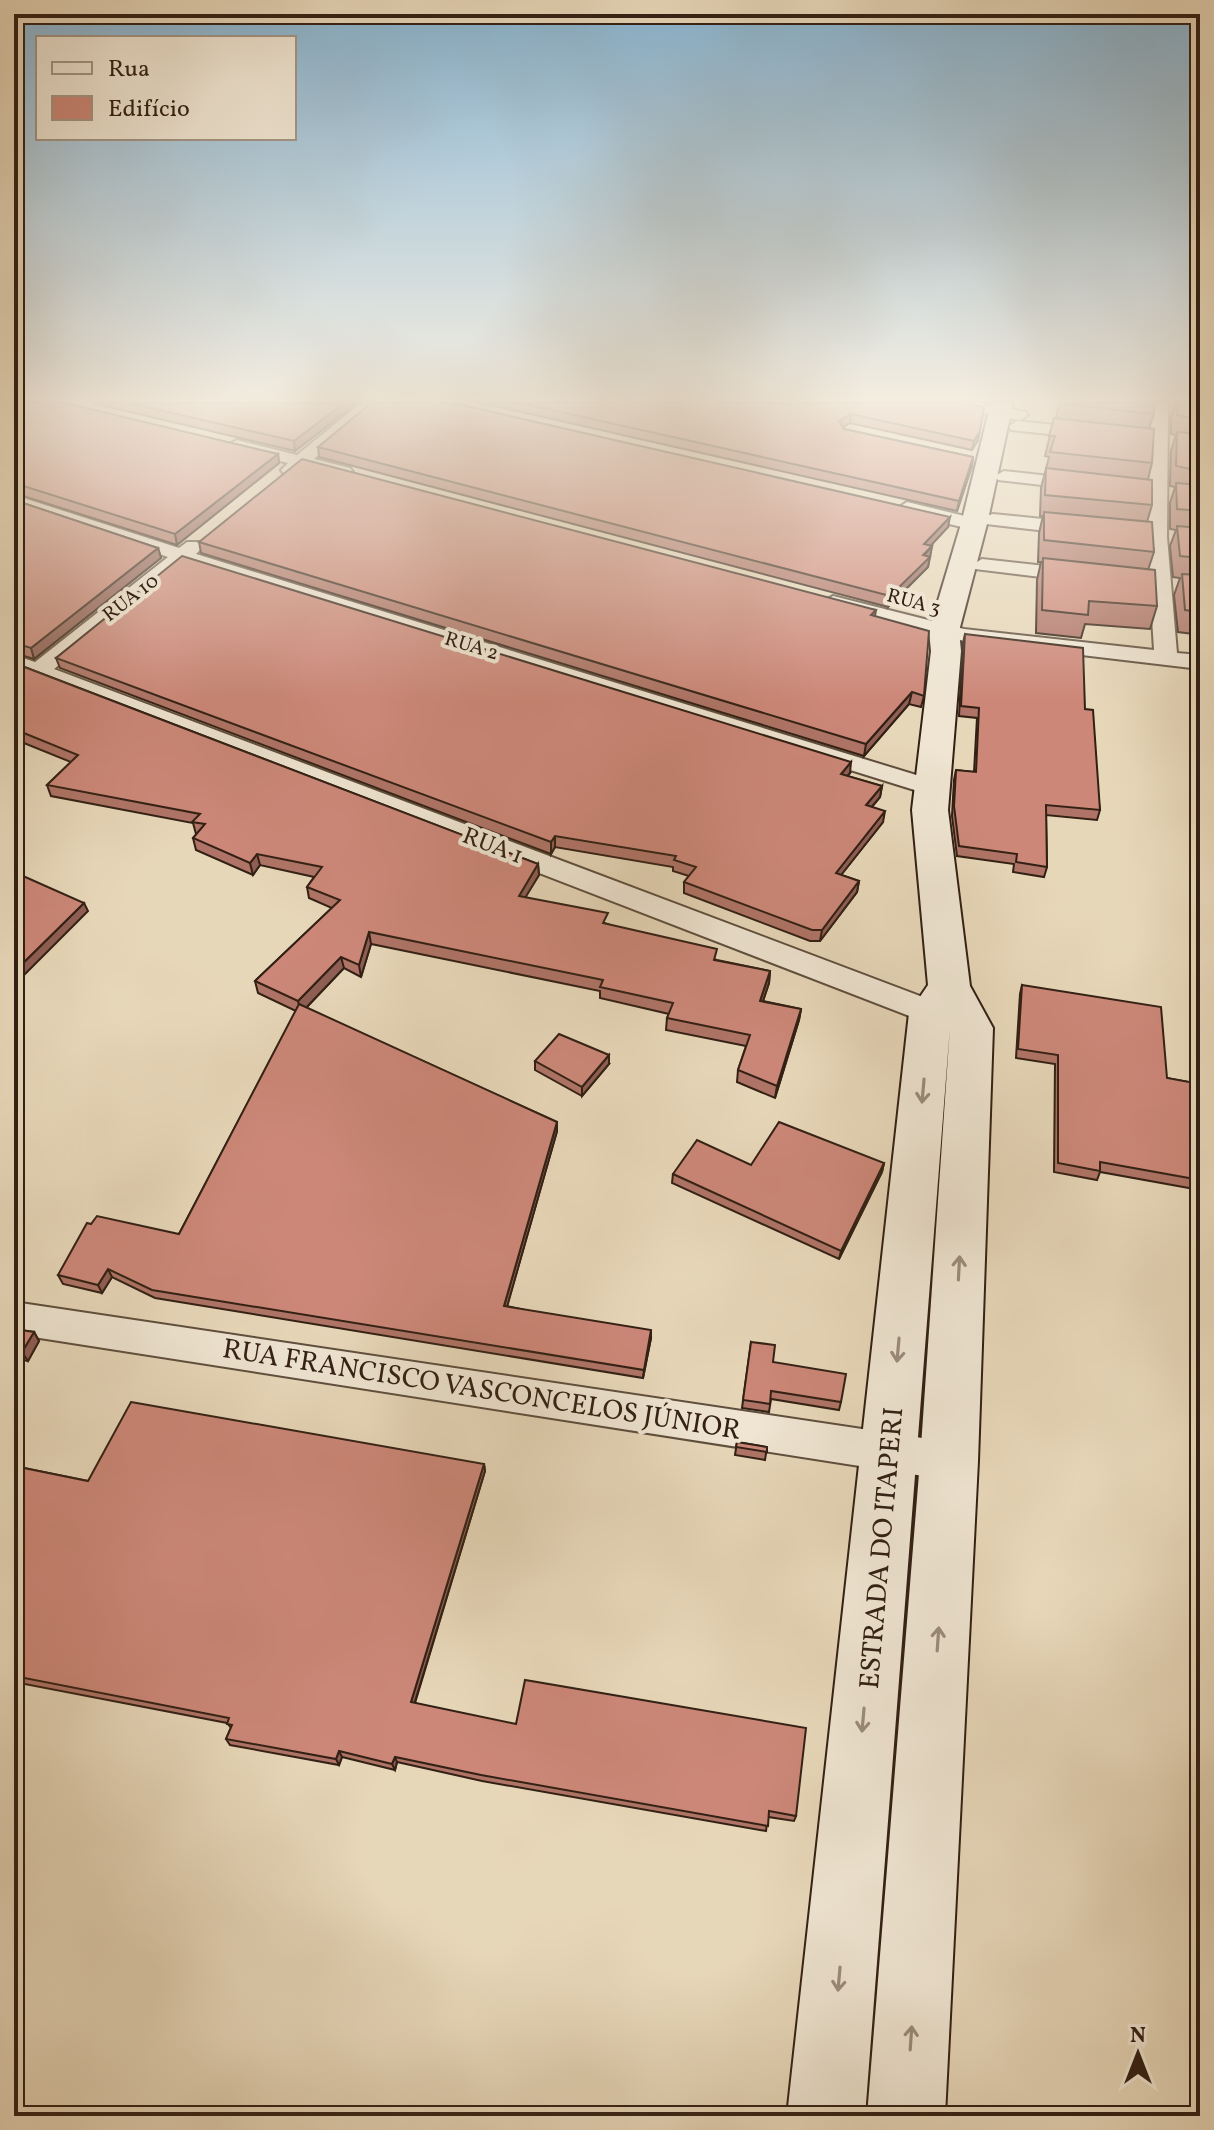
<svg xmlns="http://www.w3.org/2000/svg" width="1214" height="2130" viewBox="0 0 1214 2130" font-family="Vollkorn,serif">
  <rect width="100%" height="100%" fill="#e7d7b9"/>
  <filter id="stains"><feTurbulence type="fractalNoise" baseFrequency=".0025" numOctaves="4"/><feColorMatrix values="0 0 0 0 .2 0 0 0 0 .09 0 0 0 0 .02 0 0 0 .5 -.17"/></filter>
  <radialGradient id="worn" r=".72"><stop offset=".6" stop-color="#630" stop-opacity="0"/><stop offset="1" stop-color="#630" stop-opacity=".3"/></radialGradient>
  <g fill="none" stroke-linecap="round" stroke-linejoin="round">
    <g stroke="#5f4e3d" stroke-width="4">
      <g id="street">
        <polygon points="361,403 378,403 314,459 350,468 353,472 350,476 344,477 304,467 296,474 284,474 281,470 288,463 231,449 228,445 237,440 297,455"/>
        <polygon points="946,403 978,403 1026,412 1028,415 1020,420 954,408"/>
        <polygon points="1152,403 1168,403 1167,537 1177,653 1200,655 1200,669 964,641 826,606 823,602 833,596 964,629 1154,650 1147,537"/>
        <polygon points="1017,421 1094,429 1102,434 1094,439 1011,430 1009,426"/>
        <polygon points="1004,471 1085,480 1094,485 1085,490 998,480 995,476"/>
        <polygon points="14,495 179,548 187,542 201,542 204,546 196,554 939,782 943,787 939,792 921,792 185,563 54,669 965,1013 969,1021 965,1029 954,1032 943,1029 14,670 14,655 35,662 168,557 14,506"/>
        <polygon points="907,502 981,520 983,524 974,530 900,512 898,508"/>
        <polygon points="993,514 1081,523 1091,529 1081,535 986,524 984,520 986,516"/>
        <polygon points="982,559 1082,570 1092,576 1082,582 975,569 972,565"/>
        <polygon points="14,1302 949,1442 964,1447 970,1461 964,1475 949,1480 14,1334"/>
      </g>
    </g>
    <g stroke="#322014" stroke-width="4">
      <polygon id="secondary" points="991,403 1013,403 987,524 959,631 961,651 948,810 970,986 993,1028 978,1461 945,2116 867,2116 920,1461 950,1027 865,2116 787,2116 909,1013 928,985 912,810 931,651 929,631 961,524"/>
    </g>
    <use href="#street" fill="#efe5d2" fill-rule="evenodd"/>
    <use href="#secondary" fill="#efe5d2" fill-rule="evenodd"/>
  </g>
  <g fill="#af7467" stroke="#322014" stroke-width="2">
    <polygon points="14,403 278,454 279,463 177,545 14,493"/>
    <polygon points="92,403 357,403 295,451"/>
    <polygon points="482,403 962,403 978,440 972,450 850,423 843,427 844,429 973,457 972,466 957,511"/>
    <polygon points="1059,403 1154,414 1149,428 1152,463 1148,479 1152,505 1147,522 1154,552 1148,570 1157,606 1150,629 1085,624 1081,638 1036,633 1037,580 1041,562 1038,562 1039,533 1043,516 1040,516 1041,488 1049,457 1045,456 1054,418 1056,418"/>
    <polygon points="1175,403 1200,403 1200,654 1196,652 1193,634 1178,632 1174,595 1180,578 1173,577 1170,546 1176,530 1170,529 1170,503 1175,487 1170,486 1171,451 1176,435 1171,434 1171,417"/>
    <polygon points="318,447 948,527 930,546 932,546 928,567 888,607 319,457"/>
    <polygon points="14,500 158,548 161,558 34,659 14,653"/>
    <polygon points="199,542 876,610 875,616 924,696 921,707 909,704 864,756 201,553"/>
    <polygon points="965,634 1085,709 1100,810 1097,820 1046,815 1047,867 1044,877 1013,872 1014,864 957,856 952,816 954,780 956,770 974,772 977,718 959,716 963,643"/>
    <polygon points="56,658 850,773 847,776 882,786 880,797 872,807 883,822 841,875 859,881 857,892 820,941 810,941 684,893 684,882 689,876 673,871 673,867 555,847 551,854 60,668"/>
    <polygon points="14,663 538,864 539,875 525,897 717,960 770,971 769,983 763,1001 801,1009 799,1020 775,1098 737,1082 738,1070 746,1046 666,1030 667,1018 669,1014 600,998 600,991 371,944 361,977 344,968 306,1008 557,1122 557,1131 507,1306 651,1338 643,1378 155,1298 112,1277 102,1293 63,1284 58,1275 179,1234 296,1011 258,993 255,981 332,908 309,898 307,887 314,877 260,865 253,875 196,850 193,838 197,834 196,834 193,823 51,796 47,785 71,762 14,739"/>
    <polygon points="1022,985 1167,1078 1200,1084 1200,1190 1100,1172 1097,1180 1054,1172 1055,1064 1016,1058 1020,994"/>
    <polygon points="535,1061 609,1064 582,1096 535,1070"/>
    <polygon points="884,1163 882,1172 839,1259 672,1183 673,1174 751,1165"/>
    <polygon points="14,1329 34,1332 39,1341 28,1361 14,1359"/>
    <polygon points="751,1342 773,1362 841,1402 839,1410 771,1399 769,1412 742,1408"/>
    <polygon points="737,1442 767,1447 765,1460 735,1455"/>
    <polygon points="484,1464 485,1471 415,1703 796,1816 794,1821 768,1817 766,1831 482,1781 397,1762 395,1770 342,1757 339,1765 230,1745 226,1739 231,1728 227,1723 14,1682 14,1466 88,1481"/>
  </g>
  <g fill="#8f5e54" stroke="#322014" stroke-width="2">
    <polygon points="344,403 357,403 295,451 294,441"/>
    <polygon points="851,414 850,423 838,430 839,421"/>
    <polygon points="980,431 978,440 972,450 974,441"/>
    <polygon points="278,454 279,463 177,545 175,534"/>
    <polygon points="973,457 972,466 957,511 959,501"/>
    <polygon points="950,517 948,527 922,555 924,544"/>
    <polygon points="932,546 928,567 888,607 890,596"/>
    <polygon points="158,548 161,558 34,659 31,648"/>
    <polygon points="912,692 909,704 864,756 866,744"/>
    <polygon points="851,762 850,773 839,785 841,774"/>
    <polygon points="882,786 880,797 864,816 866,805"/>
    <polygon points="885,811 883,822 834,884 836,873"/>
    <polygon points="555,836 555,847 551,854 551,842"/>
    <polygon points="257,854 260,865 253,875 250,863"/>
    <polygon points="538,864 539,875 519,908 519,896"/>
    <polygon points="859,881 857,892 820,941 822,930"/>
    <polygon points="84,903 88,911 14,985 14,972"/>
    <polygon points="369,932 371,944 361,977 359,965"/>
    <polygon points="341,957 344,968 301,1013 298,1001"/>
    <polygon points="770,971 769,983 759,1013 760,1001"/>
    <polygon points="801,1009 799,1020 775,1098 777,1086"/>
    <polygon points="609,1055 609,1064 582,1096 582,1087"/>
    <polygon points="557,1122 557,1131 505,1314 504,1306"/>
    <polygon points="884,1163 882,1172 839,1259 841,1251"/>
    <polygon points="108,1269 112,1277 102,1293 98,1285"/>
    <polygon points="651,1330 651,1338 643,1378 644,1370"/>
    <polygon points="34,1332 39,1341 28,1361 22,1352"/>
    <polygon points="484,1464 485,1471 413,1708 411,1702"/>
    <polygon points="339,1751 342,1757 339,1765 336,1759"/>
    <polygon points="395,1757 397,1762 395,1770 392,1764"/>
  </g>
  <g fill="#cc8778" stroke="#322014" stroke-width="2">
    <polygon points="14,403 65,403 278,454 175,534 14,483"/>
    <polygon points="128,403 344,403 294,441"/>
    <polygon points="371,403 453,403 950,517 924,544 932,546 923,555 930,557 890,596 318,447"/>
    <polygon points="521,403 962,403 984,407 980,431 974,441 851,414 839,421 844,429 973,457 959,501"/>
    <polygon points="1059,403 1154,403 1154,414"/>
    <polygon points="1177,403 1200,403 1200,420 1177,415"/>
    <polygon points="1054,418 1154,429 1152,463 1050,452 1055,436 1049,436"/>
    <polygon points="1177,432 1200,434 1200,471 1176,466"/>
    <polygon points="302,459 876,610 871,615 929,631 924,696 912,692 866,744 199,542"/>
    <polygon points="1046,468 1152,480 1152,505 1045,495"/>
    <polygon points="1176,483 1200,485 1200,511 1177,509"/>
    <polygon points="14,500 158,548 31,648 14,643"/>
    <polygon points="1044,512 1152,522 1154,552 1044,540"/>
    <polygon points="1177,526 1200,528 1200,558 1180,556"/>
    <polygon points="182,556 851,762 841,774 882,786 866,805 885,811 836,873 859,881 822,930 812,930 684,882 696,867 674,860 676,856 555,836 551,842 56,658"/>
    <polygon points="1043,558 1155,570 1157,606 1089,601 1088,615 1042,610"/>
    <polygon points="1182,574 1200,575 1200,612 1185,610"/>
    <polygon points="965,634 1083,648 1085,709 1093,710 1100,810 1046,805 1047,867 1016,862 1017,854 959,846 954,806 956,770 976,772 979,708 961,706"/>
    <polygon points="14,663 538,864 519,896 608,913 603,923 717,949 714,960 770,971 760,1001 801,1009 777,1086 738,1070 750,1035 667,1018 673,1003 600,987 603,980 369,932 359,965 341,957 298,1001 255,981 340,900 307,887 322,867 257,854 250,863 193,838 205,824 192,822 200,814 47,785 78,755 14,729"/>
    <polygon points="14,872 84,903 14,972"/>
    <polygon points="1022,985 1161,1007 1167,1078 1200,1084 1200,1180 1100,1162 1100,1171 1058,1163 1058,1055 1018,1049"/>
    <polygon points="299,1004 557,1122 504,1306 651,1330 644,1370 152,1290 108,1269 98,1285 58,1275 87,1223 91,1224 97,1216 179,1234"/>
    <polygon points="559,1034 609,1055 582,1087 535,1061"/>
    <polygon points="779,1122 884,1163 841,1251 673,1174 697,1140 751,1165"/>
    <polygon points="14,1329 34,1332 22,1352 14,1351"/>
    <polygon points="751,1342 775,1345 773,1362 846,1374 841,1402 771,1391 770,1404 743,1400"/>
    <polygon points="131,1402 484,1464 411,1702 516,1724 525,1680 806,1728 796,1816 769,1811 768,1826 481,1775 395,1757 392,1764 339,1751 336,1759 226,1739 232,1725 227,1724 229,1718 14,1676 14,1466 88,1481"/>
    <polygon points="737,1442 767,1447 767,1452 736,1447"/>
  </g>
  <defs><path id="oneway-shaft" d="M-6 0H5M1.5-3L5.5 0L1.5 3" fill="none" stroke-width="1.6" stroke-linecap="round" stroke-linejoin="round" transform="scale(2)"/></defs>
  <g stroke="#9a8c7c">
    <use href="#oneway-shaft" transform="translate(923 1091) rotate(95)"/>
    <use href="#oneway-shaft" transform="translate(959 1268) rotate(-87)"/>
    <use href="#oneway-shaft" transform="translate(898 1350) rotate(95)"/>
    <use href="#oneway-shaft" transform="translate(938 1639) rotate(-86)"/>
    <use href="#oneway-shaft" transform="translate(863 1720) rotate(95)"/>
    <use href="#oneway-shaft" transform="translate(839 1979) rotate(95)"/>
    <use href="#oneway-shaft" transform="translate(911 2038) rotate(-86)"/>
  </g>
  <linearGradient id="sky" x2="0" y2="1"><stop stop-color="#88b6d5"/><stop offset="0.57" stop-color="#f4ede0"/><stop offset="1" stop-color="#f4ede0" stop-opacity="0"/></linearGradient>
  <rect width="1214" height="701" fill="url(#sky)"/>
  <g text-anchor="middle" stroke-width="8" stroke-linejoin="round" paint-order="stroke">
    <g font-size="20" fill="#322014" stroke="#efe5d2">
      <text transform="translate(130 597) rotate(-38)" y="7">RUA 10</text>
      <text transform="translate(914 601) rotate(15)" y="7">RUA 3</text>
      <text transform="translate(472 645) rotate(17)" y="7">RUA 2</text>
    </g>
    <g font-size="24" fill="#322014" stroke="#efe5d2">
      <text transform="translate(493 845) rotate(21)" y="8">RUA 1</text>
    </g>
    <g font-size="28" fill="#322014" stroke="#efe5d2">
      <text transform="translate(482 1388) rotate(9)" y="10">RUA FRANCISCO VASCONCELOS JÚNIOR</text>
      <text transform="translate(880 1548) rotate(-85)" y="10">ESTRADA DO ITAPERI</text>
    </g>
  </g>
  <rect width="1214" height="2130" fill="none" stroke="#e7d7b9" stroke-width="48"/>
  <rect x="16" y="16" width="1182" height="2098" fill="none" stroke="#322014" stroke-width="4"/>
  <rect x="24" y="24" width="1166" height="2082" fill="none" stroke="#322014" stroke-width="2"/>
  <rect x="36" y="36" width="260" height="104" fill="#efe5d2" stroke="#a39686" stroke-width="2"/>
  <rect x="52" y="62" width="40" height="12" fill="#efe5d2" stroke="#a39686" stroke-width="2"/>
  <text x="108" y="76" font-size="24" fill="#322014">Rua</text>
  <rect x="52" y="96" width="40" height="24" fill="#cc8778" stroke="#a39686" stroke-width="2"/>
  <text x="108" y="116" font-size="24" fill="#322014">Edifício</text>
  <g transform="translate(1138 2054)" stroke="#efe5d2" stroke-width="6" paint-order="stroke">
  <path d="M0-6L14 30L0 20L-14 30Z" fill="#322014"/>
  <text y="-12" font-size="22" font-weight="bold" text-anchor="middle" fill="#322014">N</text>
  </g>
  <rect width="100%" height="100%" filter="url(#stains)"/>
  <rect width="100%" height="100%" fill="url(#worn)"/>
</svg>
